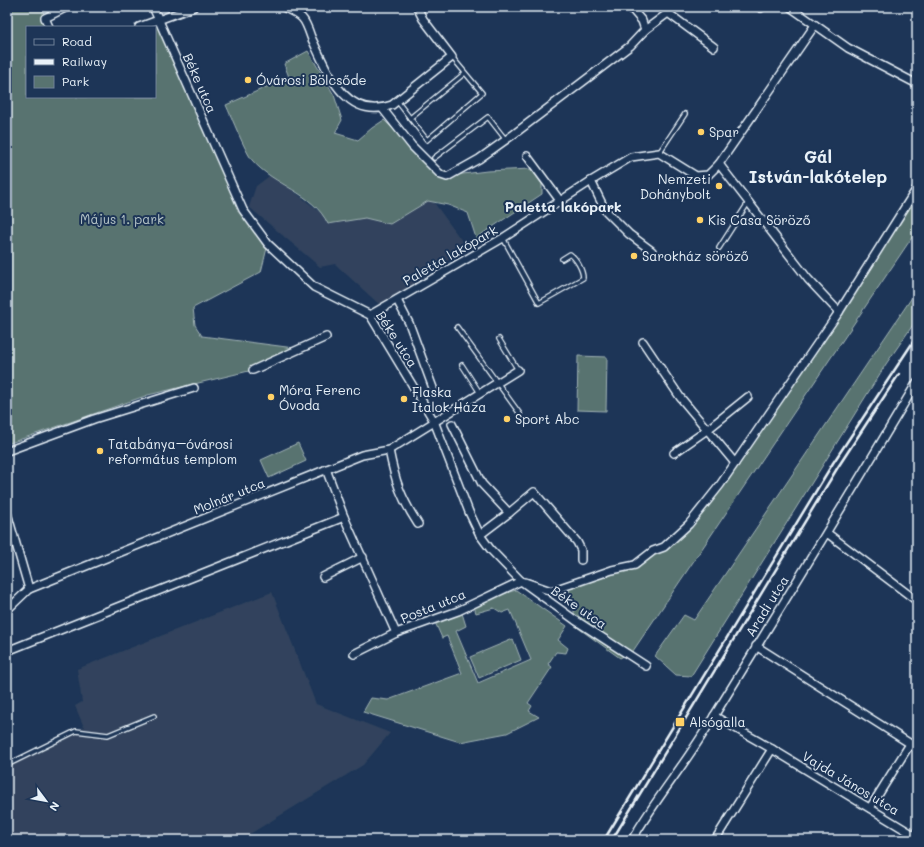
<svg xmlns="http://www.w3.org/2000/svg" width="924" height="847" viewBox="0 0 924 847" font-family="Mali,sans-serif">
  <rect width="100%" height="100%" fill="#1d3557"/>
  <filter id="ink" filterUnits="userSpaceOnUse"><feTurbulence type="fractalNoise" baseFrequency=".025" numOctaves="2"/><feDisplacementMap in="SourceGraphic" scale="8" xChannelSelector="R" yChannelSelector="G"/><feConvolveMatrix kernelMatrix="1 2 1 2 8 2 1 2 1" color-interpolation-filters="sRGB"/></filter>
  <g filter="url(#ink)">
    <g fill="#30435d">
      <polygon points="272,174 329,219 430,197 467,248 381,306 335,264 320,267 249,207 256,186"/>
      <polygon points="272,592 316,704 390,733 363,765 240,840 7,840 7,762 84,727 75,706 82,702 77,669"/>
    </g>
    <g fill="#587370" stroke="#a0b2b4">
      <polygon points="7,7 41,7 50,27 27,27 27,97 155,97 155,27 141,27 158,19 243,210 268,244 261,272 193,308 195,325 202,336 302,349 253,370 148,395 7,444"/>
      <path d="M308,51l26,44 8,25 -7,13 23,7 14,-12 12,-8 44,44 27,11 32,-4 44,-2 11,15v10l-66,44 -8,-25 -20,-8 -20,-4 -38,23 -25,-6 -37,6c-15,-32 -54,-38 -76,-64 -8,-11 -20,-42 -26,-55l63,-28 -5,-13z"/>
      <path d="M917,187v43l-284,421 -13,7 -46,-33v-16l-6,-24c31,-11 83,-27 107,-48 11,-9 20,-21 30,-31z"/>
      <polygon points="917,290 917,319 886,364 691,676 676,675 655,656 684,615 694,620"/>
      <polygon points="578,356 607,357 606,411 577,410"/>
      <polygon points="298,443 306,461 269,478 261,460"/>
      <polygon points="516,590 567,626 558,640 568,648 566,653 556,652 548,664 552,667 528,703 532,706 529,711 539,717 507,733 460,742 363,712 371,698 388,700 462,673 447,636 442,638 434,620 461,610 466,626 456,631 478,683 531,660 510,610 502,613 494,608 476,613 473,603"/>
      <polygon points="513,639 521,660 479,678 470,657"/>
    </g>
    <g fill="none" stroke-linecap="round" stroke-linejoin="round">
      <g stroke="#e8f1f8" stroke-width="6">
        <g id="lane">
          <polyline points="397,101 427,140 482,93 452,57"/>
          <polyline points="410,118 465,73"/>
          <polyline points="659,153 685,114"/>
          <polyline points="434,158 488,117 506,140"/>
          <path d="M503,238l36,65 44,-25c0,-8 -7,-20 -13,-24l-8,5"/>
          <polyline points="719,248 748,203"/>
          <polyline points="457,327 520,414"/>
          <polyline points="499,339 518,370"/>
          <polyline points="462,365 480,393"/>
          <polyline points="7,765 76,731 108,735 154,716"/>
        </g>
      </g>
      <g stroke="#e8f1f8" stroke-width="10">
        <g id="street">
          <polyline points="153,7 243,210 268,244 314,287 370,315 434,421 469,512 480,535 491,550 521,581 575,620 646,666"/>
          <path d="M283,7c6,3 14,6 19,11 4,4 7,13 9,19 16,33 34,85 81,68l60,-48 -29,-38 -6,-12"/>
          <polyline points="759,7 761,8"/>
          <polyline points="790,7 848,48 917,84"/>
          <polyline points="49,27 45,18 67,7"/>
          <polyline points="139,27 194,7"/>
          <polyline points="645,30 668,13 714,47"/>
          <polyline points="382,108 412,146 441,175 447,177 479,159 514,134 630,46 645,30 642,21 630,7"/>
          <polyline points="527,156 561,202"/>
          <polyline points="719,164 808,279 839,312"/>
          <polyline points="591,181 605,210 629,234 652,251"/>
          <polyline points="397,300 409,323 433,388"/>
          <polyline points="370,315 503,238 591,181 631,157 659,153 696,176 708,175 719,164 815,25"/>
          <polyline points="643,342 680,397 735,463"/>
          <polyline points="253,370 326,337"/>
          <polyline points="452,424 482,484 509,513 480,535"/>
          <path d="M389,450c6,31 12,48 29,74"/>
          <polyline points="7,451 94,419 194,388"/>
          <polyline points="674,453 707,430 748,397"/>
          <polyline points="326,469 344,517 396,633"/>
          <polyline points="7,513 29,589"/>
          <polyline points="509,513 534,492 577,542 581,550 581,560"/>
          <polyline points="827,533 917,601"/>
          <polyline points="323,577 363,557"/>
          <polyline points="525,582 551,591 612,570 635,565 653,551 664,547 689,524 720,485 839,312 917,188"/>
          <polyline points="7,610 29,589 362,455 389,450 518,370"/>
          <polyline points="756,646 917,748"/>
          <polyline points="7,651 344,517"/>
          <polyline points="354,654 396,633 458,611 521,581"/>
          <polyline points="714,716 772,749 917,837"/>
          <polyline points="870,808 910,744"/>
          <path d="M632,840c22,-39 51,-73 74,-111 71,-115 142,-231 211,-347"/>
          <polyline points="715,840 772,749"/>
        </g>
      </g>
      <use href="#lane" stroke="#1d3557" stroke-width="3.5"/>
      <use href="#street" stroke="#1d3557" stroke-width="7"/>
      <g stroke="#e8f1f8" stroke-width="2.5">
        <polyline points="604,840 833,463 917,336"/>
        <polyline points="612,840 838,467 899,374"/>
      </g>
    </g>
  </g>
  <g fill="#ffd166" stroke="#1d3557" stroke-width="1.5">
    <circle cx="248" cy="80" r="4"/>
    <circle cx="701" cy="132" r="4"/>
    <circle cx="719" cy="186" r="4"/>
    <circle cx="700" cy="220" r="4"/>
    <circle cx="634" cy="256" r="4"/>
    <circle cx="271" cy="397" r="4"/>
    <circle cx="404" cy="399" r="4"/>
    <circle cx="507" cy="419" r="4"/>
    <circle cx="100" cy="451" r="4"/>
    <rect x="675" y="717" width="10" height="10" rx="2"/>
  </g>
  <g text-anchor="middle" stroke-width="4" stroke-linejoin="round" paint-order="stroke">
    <g font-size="13" fill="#e8f1f8" stroke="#1d3557" text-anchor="start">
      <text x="256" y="85">Óvárosi Bölcsőde</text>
      <text x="709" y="137">Spar</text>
      <text x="711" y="184" text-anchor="end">Nemzeti<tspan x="711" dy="15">Dohánybolt</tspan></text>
      <text x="708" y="225">Kis Casa Söröző</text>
      <text x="642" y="261">Sarokház söröző</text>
      <text x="279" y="395">Móra Ferenc<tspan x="279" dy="15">Óvoda</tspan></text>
      <text x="412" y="397">Flaska<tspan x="412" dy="15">Italok Háza</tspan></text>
      <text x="515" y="424">Sport Abc</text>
      <text x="108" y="449">Tatabánya–óvárosi<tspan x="108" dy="15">református templom</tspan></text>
      <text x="689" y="727">Alsógalla</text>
    </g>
    <g font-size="13" fill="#e8f1f8" stroke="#1d3557">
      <text transform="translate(200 83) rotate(66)" y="5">Béke utca</text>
      <text transform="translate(450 255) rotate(-30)" y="5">Paletta lakópark</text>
      <text transform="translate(397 339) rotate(57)" y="5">Béke utca</text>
      <text transform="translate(229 496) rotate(-22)" y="5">Molnár utca</text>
      <text transform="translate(433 606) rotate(-22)" y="5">Posta utca</text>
      <text transform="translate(767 606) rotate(-58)" y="5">Aradi utca</text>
      <text transform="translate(579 607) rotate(35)" y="5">Béke utca</text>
      <text transform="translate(851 783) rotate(31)" y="5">Vajda János utca</text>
    </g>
    <g font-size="13" fill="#b6c5c8" stroke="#1d3557">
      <text x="122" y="224">Május 1. park</text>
    </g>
    <g font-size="14" font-weight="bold" fill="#e8f1f8" stroke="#1d3557">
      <text x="563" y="212">Paletta lakópark</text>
    </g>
    <g font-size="17" font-weight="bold" fill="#e8f1f8" stroke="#1d3557">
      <text x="818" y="163">Gál<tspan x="818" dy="20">István-lakótelep</tspan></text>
    </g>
  </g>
  <rect width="924" height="847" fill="none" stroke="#1d3557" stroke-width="24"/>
  <rect x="12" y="12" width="900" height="823" fill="none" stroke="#e8f1f8" stroke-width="1.5" filter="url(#ink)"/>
  <rect x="26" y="26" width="130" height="72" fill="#1d3557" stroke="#6e8097"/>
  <rect x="34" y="39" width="20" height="6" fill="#1d3557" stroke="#6e8097"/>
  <text x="62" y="46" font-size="12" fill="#e8f1f8">Road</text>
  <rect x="34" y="59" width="20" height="6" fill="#e8f1f8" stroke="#6e8097"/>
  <text x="62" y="66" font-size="12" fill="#e8f1f8">Railway</text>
  <rect x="34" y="76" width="20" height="12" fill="#587370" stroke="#6e8097"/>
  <text x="62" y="86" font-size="12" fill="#e8f1f8">Park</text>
  <g transform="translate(46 801) rotate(122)" stroke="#1d3557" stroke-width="3" paint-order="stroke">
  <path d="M0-3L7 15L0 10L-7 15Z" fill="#e8f1f8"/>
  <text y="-6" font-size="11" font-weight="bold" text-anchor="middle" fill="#e8f1f8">N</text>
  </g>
</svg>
